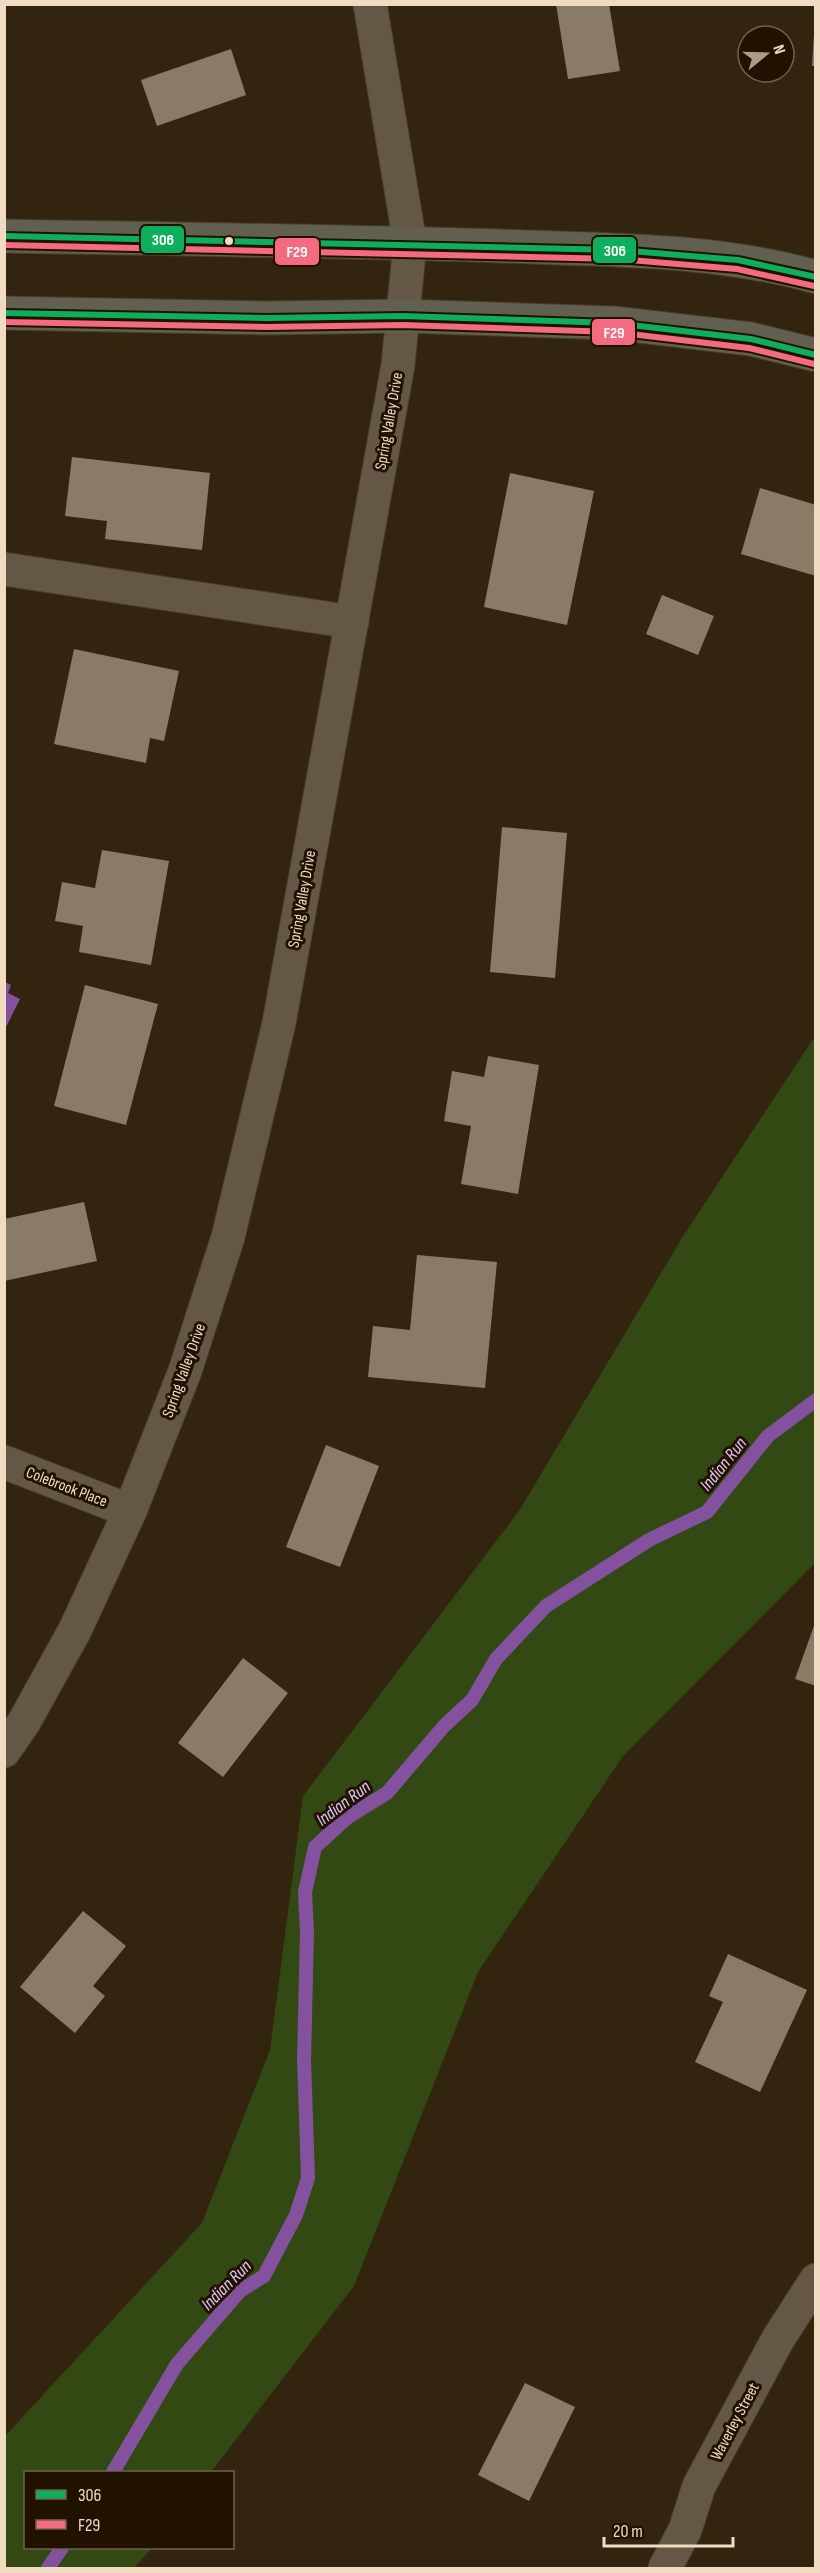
<svg xmlns="http://www.w3.org/2000/svg" width="820" height="2573" viewBox="0 0 820 2573" font-family="'Sofia Sans Condensed',sans-serif">
  <rect width="100%" height="100%" fill="#33240f"/>
  <polygon fill="#334913" points="815,1036 815,1563 623,1756 478,1972 354,2286 211,2472 26,2472 26,2548 152,2548 134,2568 5,2568 5,2436 202,2223 270,2050 303,1796 519,1511 682,1238"/>
  <polygon fill="#84519f" points="5,982 11,985 8,993 20,999 5,1029"/>
  <g fill="none" stroke-linecap="round" stroke-linejoin="round">
    <g stroke="#84519f" stroke-width="14">
      <polyline points="113,2472 177,2364 240,2291 264,2276 296,2215 308,2178 304,2059 307,1933 305,1892 315,1847 348,1817 387,1793 444,1726 472,1700 496,1659 546,1606 649,1540 707,1512 768,1436 816,1400"/>
      <polyline points="48,2568 62,2548"/>
    </g>
  </g>
  <g fill="#8a7b68">
    <polygon points="556,4 609,4 620,71 568,79"/>
    <polygon points="814,34 816,34 816,66 812,66"/>
    <polygon points="231,49 246,95 157,126 141,80"/>
    <polygon points="72,457 210,473 202,550 105,539 107,521 65,516"/>
    <polygon points="510,473 594,491 567,625 484,607"/>
    <polygon points="760,488 816,505 816,576 741,554"/>
    <polygon points="662,595 714,616 698,655 646,634"/>
    <polygon points="74,649 179,671 164,741 150,738 146,763 54,744"/>
    <polygon points="502,827 567,833 555,978 490,972"/>
    <polygon points="102,850 169,861 151,965 79,952 83,926 55,921 62,882 95,888"/>
    <polygon points="85,985 158,1004 126,1125 54,1106"/>
    <polygon points="488,1056 539,1065 518,1194 461,1184 471,1126 444,1121 452,1071 484,1077"/>
    <polygon points="84,1202 97,1261 4,1281 4,1219"/>
    <polygon points="417,1255 497,1262 485,1388 368,1377 373,1326 410,1330"/>
    <polygon points="326,1445 379,1466 340,1567 286,1547"/>
    <polygon points="815,1623 816,1623 816,1686 795,1679"/>
    <polygon points="243,1658 288,1693 223,1777 178,1743"/>
    <polygon points="83,1911 126,1946 93,1986 105,1996 75,2033 20,1987"/>
    <polygon points="728,1954 807,1990 760,2092 695,2062 723,2002 709,1996"/>
    <polygon points="525,2383 575,2407 529,2501 478,2475"/>
  </g>
  <g fill="none" stroke-linecap="round" stroke-linejoin="round">
    <g stroke="#493d2d" stroke-width="35">
      <g id="minor">
        <polyline points="4,569 352,622"/>
        <polyline points="4,1462 130,1511"/>
        <polyline points="4,1751 24,1722 75,1630 130,1511 185,1371 228,1237 279,1023 398,365 410,243 370,4"/>
        <polyline points="665,2568 685,2530 699,2486 778,2339 816,2280"/>
      </g>
    </g>
    <g stroke="#493d2d" stroke-width="35">
      <g id="primary">
        <path d="M4,236c166,3 331,5 496,10 104,4 214,2 316,31"/>
        <polyline points="4,313 267,318 403,316 614,323 751,339 816,355"/>
      </g>
    </g>
    <use href="#minor" stroke="#655745" stroke-width="33"/>
    <use href="#primary" stroke="#615f50" stroke-width="33"/>
    <g stroke="#211200" stroke-width="10">
      <g id="bus-1">
        <polyline points="4,236 619,250 738,260 816,277"/>
        <polyline points="4,313 267,318 403,316 614,323 751,339 816,355"/>
      </g>
    </g>
    <g stroke="#211200" stroke-width="10">
      <g id="bus-2">
        <polyline points="4,245 618,259 737,269 814,286"/>
        <polyline points="4,322 267,327 403,325 613,332 749,348 814,364"/>
      </g>
    </g>
    <use href="#bus-1" stroke="#0daf5c" stroke-width="6"/>
    <use href="#bus-2" stroke="#f46a80" stroke-width="6"/>
  </g>
  <circle fill="#f1dbc1" stroke="#211200" stroke-width="2" cx="229" cy="241" r="5"/>
  <g text-anchor="middle" stroke-width="6" stroke-linejoin="round" paint-order="stroke">
    <g font-size="16" fill="#f1dbc1" stroke="#211200">
      <text transform="translate(388 421) rotate(-80)" y="6">Spring Valley Drive</text>
      <text transform="translate(301 899) rotate(-80)" y="6">Spring Valley Drive</text>
      <text transform="translate(183 1370) rotate(-70)" y="6">Spring Valley Drive</text>
      <text transform="translate(67 1486) rotate(21)" y="6">Colebrook Place</text>
      <text transform="translate(734 2421) rotate(-62)" y="6">Waverley Street</text>
    </g>
    <g font-size="18" font-style="italic" fill="#e1c6f4" stroke="#211200">
      <text transform="translate(723 1464) rotate(-51)" y="6">Indian Run</text>
      <text transform="translate(343 1803) rotate(-37)" y="6">Indian Run</text>
      <text transform="translate(226 2285) rotate(-45)" y="6">Indian Run</text>
    </g>
  </g>
  <g stroke="#211200" stroke-width="2">
    <rect x="140" y="225" width="45" height="29" rx="6" fill="#0daf5c"/>
    <rect x="592" y="236" width="45" height="28" rx="6" fill="#0daf5c"/>
    <rect x="274" y="237" width="46" height="29" rx="6" fill="#f46a80"/>
    <rect x="591" y="318" width="45" height="28" rx="6" fill="#f46a80"/>
  </g>
  <g font-size="16" text-anchor="middle" font-weight="bold" fill="#fff">
    <text x="163" y="245">306</text>
    <text x="615" y="256">306</text>
    <text x="297" y="257">F29</text>
    <text x="614" y="338">F29</text>
  </g>
  <rect width="820" height="2573" fill="none" stroke="#f1dbc1" stroke-width="12"/>
  <rect x="24" y="2471" width="210" height="78" fill="#211200" stroke="#74624d" stroke-width="1.5"/>
  <rect x="36" y="2490" width="30" height="9" fill="#0daf5c" stroke="#74624d" stroke-width="1.5"/>
  <text x="78" y="2501" font-size="18" fill="#f1dbc1">306</text>
  <rect x="36" y="2520" width="30" height="9" fill="#f46a80" stroke="#74624d" stroke-width="1.5"/>
  <text x="78" y="2531" font-size="18" fill="#f1dbc1">F29</text>
  <g transform="translate(766 54) rotate(71)"><circle r="28" fill="#211200" stroke="#74624d" stroke-width="1.5"/>
  <path d="M0-4.5L10 22L0 15L-10 22Z" fill="#ae9b83"/>
  <text y="-9" font-size="16" font-weight="bold" text-anchor="middle" fill="#f1dbc1">N</text>
  </g>
  <path d="M604 2537v9h129v-9" fill="none" stroke="#f1dbc1" stroke-width="3"/>
  <text x="613" y="2537" font-size="18" fill="#f1dbc1" stroke="#211200" stroke-width="4.5" paint-order="stroke">20 m</text>
</svg>
